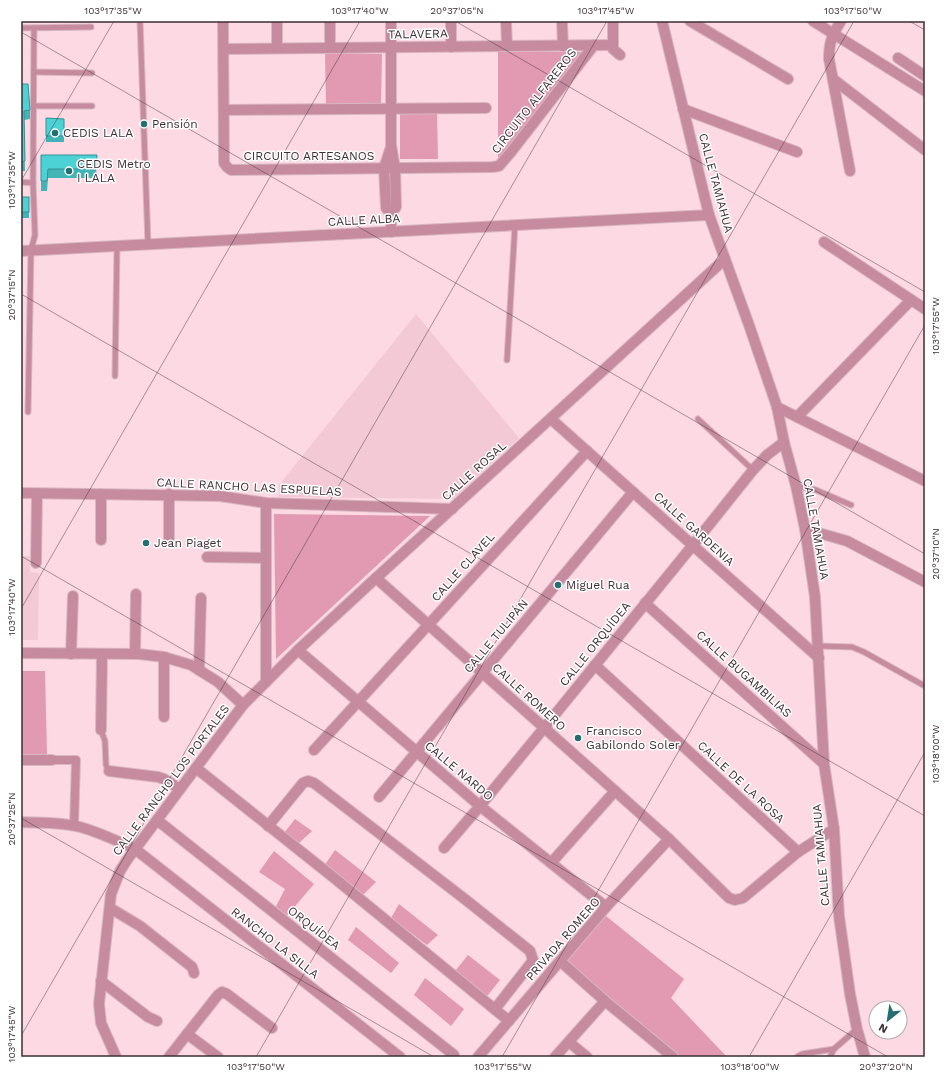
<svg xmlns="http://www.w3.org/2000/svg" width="946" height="1078" viewBox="0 0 946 1078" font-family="'Work Sans',sans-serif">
  <rect width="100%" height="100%" fill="#fdd9e4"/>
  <g fill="#f3c9d6">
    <polygon points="416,314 519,438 454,499 279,497 279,485"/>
    <polygon points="21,556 30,556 30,572 39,573 38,640 21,640"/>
  </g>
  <g fill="#e299b2">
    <polygon points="498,51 582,52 505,152 498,158"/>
    <polygon points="325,53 382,54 381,107 326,106"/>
    <polygon points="400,113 437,113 438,159 400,159"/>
    <polygon points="274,514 430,516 276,659"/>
    <polygon points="21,671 45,671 47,754 21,754"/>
    <polygon points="295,819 312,831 298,844 284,833"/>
    <polygon points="335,850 376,882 363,895 324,866"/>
    <polygon points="274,851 314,884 285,918 273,912 285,889 259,872"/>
    <polygon points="399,904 438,935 427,945 391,918"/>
    <polygon points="606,916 684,979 671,998 727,1057 671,1057 560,961"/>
    <polygon points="356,927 399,963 391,973 348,940"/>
    <polygon points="468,955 500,980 484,1000 452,975"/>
    <polygon points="425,978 464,1009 451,1026 414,995"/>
  </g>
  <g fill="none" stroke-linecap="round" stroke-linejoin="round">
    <g stroke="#d7b7c1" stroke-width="7">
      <g id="service">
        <polyline points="140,21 148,244"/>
        <polyline points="21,28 91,27"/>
        <polyline points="34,72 92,73"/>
        <polyline points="34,106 92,106"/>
        <polyline points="21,182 33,183"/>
        <polyline points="507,360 515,225"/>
        <polyline points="115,376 117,246"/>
        <polyline points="28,412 31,250 35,235 33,183 34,28"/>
        <polyline points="698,419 753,470"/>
        <polyline points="796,486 816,490 851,505"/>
        <polyline points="819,646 852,647 864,652 923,685"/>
        <polyline points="101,730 105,741 106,765 109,771"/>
        <polyline points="797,1057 802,1054 834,1049"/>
        <polyline points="830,1057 834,1049 857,1029"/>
      </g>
    </g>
    <g stroke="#d7b7c1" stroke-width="10">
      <polyline id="pedestrian" points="52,760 76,760 74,826"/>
    </g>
    <g stroke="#d7b7c1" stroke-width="12">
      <g id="minor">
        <polyline points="223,21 224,163 227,167 231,170 493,167 499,166 511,152 594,45"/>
        <polyline points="277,21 277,48"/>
        <polyline points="391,21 391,145 395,168 396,207 391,214 391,232"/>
        <polyline points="451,21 451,47"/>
        <polyline points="506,21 507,46"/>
        <polyline points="562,21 563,46"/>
        <polyline points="613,21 613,49 620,55"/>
        <polyline points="690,21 788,79"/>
        <polyline points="813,21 925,91"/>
        <path d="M841,21c-9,14 -12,21 -12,38l21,112"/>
        <polyline points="330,48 330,21"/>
        <polyline points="224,49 613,45"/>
        <polyline points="898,58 925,76"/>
        <polyline points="833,79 925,150"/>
        <polyline points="683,109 797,152"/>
        <polyline points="224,110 486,108"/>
        <polyline points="391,147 384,168 386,208 391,214"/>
        <polyline points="824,242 925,309"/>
        <polyline points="777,407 925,481"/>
        <polyline points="797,417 910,301"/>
        <polyline points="551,419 819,658"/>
        <polyline points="21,493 220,496 266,503 452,509"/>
        <polyline points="266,503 266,682"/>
        <polyline points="805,529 847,541 925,582"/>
        <polyline points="101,540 101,494"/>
        <polyline points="169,540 169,494"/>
        <polyline points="207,557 266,558"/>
        <polyline points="36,563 37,494"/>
        <polyline points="376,578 669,839 729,898 735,900 743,898 798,852 834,829"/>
        <polyline points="645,603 824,764"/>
        <polyline points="298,650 480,806 606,907"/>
        <polyline points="21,653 139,654 164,657 191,665 218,682 243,705"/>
        <polyline points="71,654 73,596"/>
        <polyline points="135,654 136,594"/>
        <polyline points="595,665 798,852"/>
        <polyline points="199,670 201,598"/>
        <polyline points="164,717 164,657"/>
        <polyline points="101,730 102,654"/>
        <polyline points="314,750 587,451"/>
        <polyline points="21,760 52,760"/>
        <polyline points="196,768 333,877 509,1021"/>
        <polyline points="109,771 158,777 164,779 180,789"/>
        <polyline points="379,797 633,492"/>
        <polyline points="157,820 454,1055"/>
        <path d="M21,822c19,1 40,0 59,5 19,5 37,14 55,22l265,208"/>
        <polyline points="268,826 303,783 308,781 314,783 466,900 530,951 533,960 531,963 495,1009"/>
        <polyline points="444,848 480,806 544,728 693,545 753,470 767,455 784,442"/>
        <polyline points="551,863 615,791"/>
        <polyline points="110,908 140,926 192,967 194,973"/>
        <polyline points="560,961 605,1001 673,1057"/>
        <polyline points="101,981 148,1017 157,1021"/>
        <polyline points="187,1034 218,1057"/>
        <polyline points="569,1042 587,1057"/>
        <polyline points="116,1057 101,1023 99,1004 111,894 120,871 127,860 243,705 298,650 376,578 725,259"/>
        <polyline points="169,1057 218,995 222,992 227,994 272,1028"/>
        <polyline points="478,1057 606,907 669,839"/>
        <polyline points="555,1057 605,1001"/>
      </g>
    </g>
    <g stroke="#d7b7c1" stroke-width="12">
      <g id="tertiary">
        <polyline points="662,21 709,215 749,325 777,407 784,442 796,486 805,529 815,597 824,764 834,829 839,916 850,994 857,1029 865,1057"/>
        <polyline points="21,251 709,215"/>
      </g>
    </g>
    <use href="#service" stroke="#c78b9f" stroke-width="5"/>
    <use href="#pedestrian" stroke="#c78b9f" stroke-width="8"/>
    <use href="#minor" stroke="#c78b9f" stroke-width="10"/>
    <use href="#tertiary" stroke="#c78b9f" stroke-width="10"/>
  </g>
  <g fill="#41b4b7">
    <polygon points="21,84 30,110 30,119 24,120 25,171 21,171"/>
    <polygon points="46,118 64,119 64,142 46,142"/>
    <polygon points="41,155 97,155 96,178 48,178 47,191 41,191"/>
    <rect x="21" y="197" width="8" height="21"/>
  </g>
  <g fill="#4cd1d5" stroke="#359295">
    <polygon points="21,84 28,84 30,110 24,111 25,161 21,162"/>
    <polygon points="46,118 64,119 64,136 46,136"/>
    <polygon points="41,155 97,155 96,169 48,169 47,181 41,181"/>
    <rect x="21" y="197" width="8" height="15"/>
  </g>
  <path fill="none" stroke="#3d2f33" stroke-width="1" stroke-opacity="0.45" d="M455,21l470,271M909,21l16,9M21,32l904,522M21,181l93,-160M21,294l904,522M21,556l867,501M21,609l339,-588M21,818l413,239M21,1036l586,-1015M256,1057l598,-1036M502,1057l423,-732M749,1057l176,-305"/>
  <g fill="#246f72" stroke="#fff" stroke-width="1.5">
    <circle cx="144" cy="124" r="4"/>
    <circle cx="55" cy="133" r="4"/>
    <circle cx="69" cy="171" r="4"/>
    <circle cx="146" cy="543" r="4"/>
    <circle cx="558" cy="585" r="4"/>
    <circle cx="578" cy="738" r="4"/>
  </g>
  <g text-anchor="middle" stroke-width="3" stroke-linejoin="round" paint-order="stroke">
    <g font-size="12" fill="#3d2f33" stroke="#fff">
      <text transform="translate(418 34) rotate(-1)" y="4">TALAVERA</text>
      <text transform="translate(534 101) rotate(-52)" y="4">CIRCUITO ALFAREROS</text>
      <text x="309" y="160">CIRCUITO ARTESANOS</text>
      <text transform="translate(716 183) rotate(75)" y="4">CALLE TAMIAHUA</text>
      <text transform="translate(364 220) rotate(-3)" y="4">CALLE ALBA</text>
      <text transform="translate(474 471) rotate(-42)" y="4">CALLE ROSAL</text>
      <text transform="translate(249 487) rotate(3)" y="4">CALLE RANCHO LAS ESPUELAS</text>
      <text transform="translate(694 529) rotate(42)" y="4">CALLE GARDENIA</text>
      <text transform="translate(816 529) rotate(80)" y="4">CALLE TAMIAHUA</text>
      <text transform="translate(463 567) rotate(-48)" y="4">CALLE CLAVEL</text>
      <text transform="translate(496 636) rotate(-50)" y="4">CALLE TULIPÁN</text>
      <text transform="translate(595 644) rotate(-51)" y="4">CALLE ORQUÍDEA</text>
      <text transform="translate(744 674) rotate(42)" y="4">CALLE BUGAMBILIAS</text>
      <text transform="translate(529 697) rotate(42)" y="4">CALLE ROMERO</text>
      <text transform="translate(459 771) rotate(40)" y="4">CALLE NARDO</text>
      <text transform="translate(171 780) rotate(-53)" y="4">CALLE RANCHO LOS PORTALES</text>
      <text transform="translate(741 782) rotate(43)" y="4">CALLE DE LA ROSA</text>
      <text transform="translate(821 855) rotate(-95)" y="4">CALLE TAMIAHUA</text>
      <text transform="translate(314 928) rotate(38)" y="4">ORQUÍDEA</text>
      <text transform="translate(563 939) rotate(-49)" y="4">PRIVADA ROMERO</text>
      <text transform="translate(275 943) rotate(38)" y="4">RANCHO LA SILLA</text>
    </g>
    <g font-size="12" fill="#3d2f33" stroke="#fff" text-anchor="start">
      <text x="152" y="128">Pensión</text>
      <text x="63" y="137">CEDIS LALA</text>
      <text x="77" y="168">CEDIS Metro<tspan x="77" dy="14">I LALA</tspan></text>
      <text x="154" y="547">Jean Piaget</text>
      <text x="566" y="589">Miguel Rua</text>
      <text x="586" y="735">Francisco<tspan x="586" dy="14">Gabilondo Soler</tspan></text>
    </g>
  </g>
  <rect width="946" height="1078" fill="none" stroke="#ffffff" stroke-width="44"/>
  <g transform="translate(888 1020) rotate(210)"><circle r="19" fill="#ffffff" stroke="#b1acad"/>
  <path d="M0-3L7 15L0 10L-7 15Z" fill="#246f72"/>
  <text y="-6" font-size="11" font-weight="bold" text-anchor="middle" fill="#3d2f33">N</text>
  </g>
  <rect x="22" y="22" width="902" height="1034" fill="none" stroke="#3d2f33" stroke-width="1.5"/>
  <g font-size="10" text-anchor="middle" fill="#3d2f33">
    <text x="113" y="14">103°17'35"W</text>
    <text x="360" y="14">103°17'40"W</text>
    <text x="457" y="14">20°37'05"N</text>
    <text x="606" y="14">103°17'45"W</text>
    <text x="853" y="14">103°17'50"W</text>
    <text transform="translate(11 180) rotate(-90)" y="4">103°17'35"W</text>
    <text transform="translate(11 295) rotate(-90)" y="4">20°37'15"N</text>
    <text transform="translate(935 326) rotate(-90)" y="4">103°17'55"W</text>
    <text transform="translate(935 554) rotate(-90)" y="4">20°37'10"N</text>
    <text transform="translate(11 607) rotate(-90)" y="4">103°17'40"W</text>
    <text transform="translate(935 754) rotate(-90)" y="4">103°18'00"W</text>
    <text transform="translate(11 819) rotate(-90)" y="4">20°37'25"N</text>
    <text transform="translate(11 1034) rotate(-90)" y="4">103°17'45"W</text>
    <text x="256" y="1070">103°17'50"W</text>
    <text x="503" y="1070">103°17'55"W</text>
    <text x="750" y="1070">103°18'00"W</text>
    <text x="886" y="1070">20°37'20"N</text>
  </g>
</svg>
